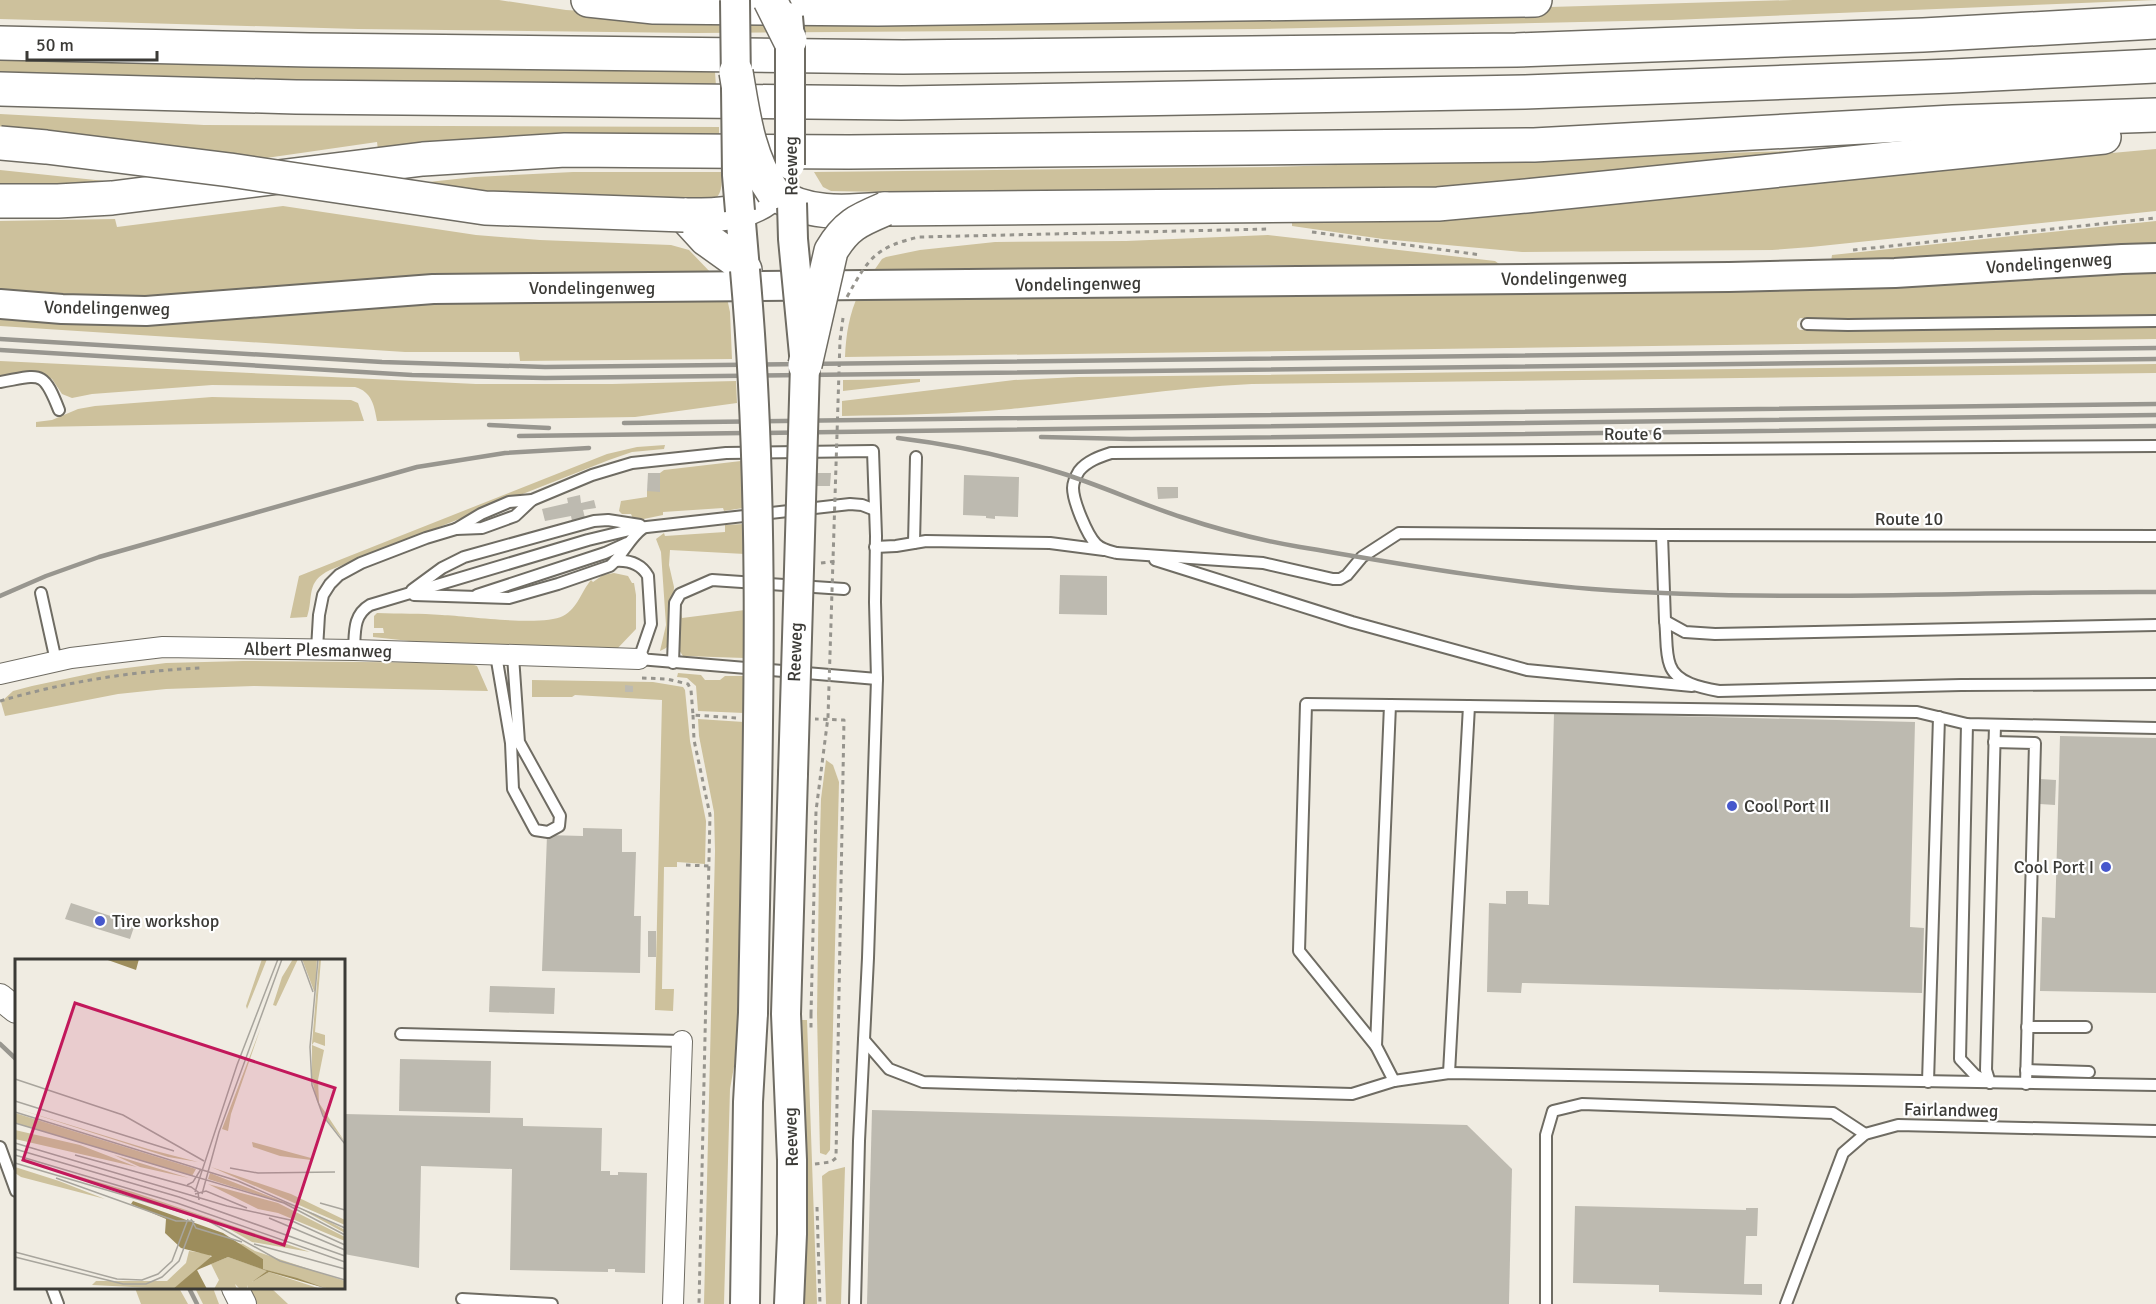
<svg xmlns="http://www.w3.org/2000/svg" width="2156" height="1304" viewBox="0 0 2156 1304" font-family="Signika,sans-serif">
  <rect width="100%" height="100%" fill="#f0ece2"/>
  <g fill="#cdc19c">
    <polygon points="0,0 499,0 566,10 649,15 1341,13 1793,0 2156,0 1672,20 1258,29 695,33 358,29 0,19"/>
    <path d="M0,59c238,7 477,8 715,13l1,14 -324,-4 -392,-8z"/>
    <polygon points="0,114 204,125 719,127 719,138 378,150 377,142 239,162 0,138"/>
    <polygon points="1850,149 1411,192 1100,196 831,191 823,187 814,172 1272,167"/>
    <polygon points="2156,149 2156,211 1811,247 1772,250 1522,252 1383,239 1292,226 1292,223 1471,217 1958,167"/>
    <polygon points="0,170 105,181 97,185 0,192"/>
    <path d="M573,172h149c0,15 0,25 -14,32l-326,-17 93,-10z"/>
    <polygon points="283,206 476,235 540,240 671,245 689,250 713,275 148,298 0,292 0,221 115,219 117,227"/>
    <polygon points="2156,221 2156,249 1831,262 1832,255"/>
    <polygon points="1268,235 1495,261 1502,266 1261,265 873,272 882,259 886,257 920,250 995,242 1126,241"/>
    <path d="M2156,268v51l-308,2 -48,-3 -3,4v5l3,3 356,-6v15l-1311,18c1,-22 4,-43 14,-64z"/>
    <polygon points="727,298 730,312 732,359 520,361 519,352 405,352 0,326 0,317 378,301"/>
    <path d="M0,361l476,23h136l124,-3 1,22 -102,14 -258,4c-3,-16 -5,-29 -22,-34l-143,-2 -120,9 -20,4 -10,-4 -10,-15 -12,-7 -13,-1 -27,5z"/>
    <path d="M2156,364v9l-904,11c-81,4 -160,17 -241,25 -56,5 -113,6 -169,7v-15l172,-21 64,-3z"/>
    <polygon points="920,379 920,382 843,391 843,380"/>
    <polygon points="212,397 351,400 358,403 364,421 36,427 36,422 52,420 78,409 95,406"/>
    <path d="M665,445l-1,4 -32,3 -23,8 -279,110c-25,12 -16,27 -23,47l-17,1 9,-42 308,-122 30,-7z"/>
    <polygon points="741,461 743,508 724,511 723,508 663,512 663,515 634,521 631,514 622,514 619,511 621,501 647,497 647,491 660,491 660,473 664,470"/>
    <polygon points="744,524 745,554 670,550 669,565 674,587 670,643 666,648 660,651 666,625 661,552 656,539 664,533 665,536 725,532 725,525"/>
    <path d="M614,573l14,3 4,7h2l2,12v34l-20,21 -161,-4 -82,-9v-4h11l-1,-5h-9v-12l3,-3c22,1 43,0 65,2 26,1 100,12 121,1 15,-8 18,-24 28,-36l2,2 10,-7z"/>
    <polygon points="680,606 682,618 745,610 745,658 683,656 679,650"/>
    <polygon points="243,661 468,663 477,666 488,691 254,686 166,689 118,694 5,716 1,702 13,691 32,686 103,671 166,663"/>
    <polygon points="678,673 701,675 705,680 720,680 725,676 745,676 744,713 698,711 696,686 687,678 677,677"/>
    <polygon points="532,680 653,682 683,687 685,690 690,741 706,821 705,864 677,862 677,867 664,867 662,989 674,989 673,1011 655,1010 662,700 575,695 572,697 532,697"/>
    <polygon points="698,719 744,722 739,1013 738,1044 730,1089 724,1304 704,1304 715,851 714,812 699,736"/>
    <polygon points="826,760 833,765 839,782 830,1150 826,1155 820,1153 817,1014 819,872 821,799"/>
    <polygon points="802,1020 807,1020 817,1304 804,1304 807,1208"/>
    <polygon points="845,1167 841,1304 826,1304 822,1176 829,1171"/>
    <polygon points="135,1288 179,1288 188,1304 141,1304"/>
    <polygon points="195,1288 213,1288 219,1304 203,1304"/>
    <polygon points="249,1288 271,1288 288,1304 257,1304"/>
  </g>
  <g fill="#bdbab0">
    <polygon points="648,473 660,473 660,492 647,491"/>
    <polygon points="816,473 831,473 830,486 815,486"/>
    <polygon points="964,475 1019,477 1018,517 995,516 995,519 986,518 986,516 963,515"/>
    <polygon points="1157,487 1178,487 1178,498 1158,499"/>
    <polygon points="580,495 581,503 594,500 596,508 583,510 585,518 572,521 571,516 545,521 542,509 568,503 567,498"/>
    <polygon points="1060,575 1107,576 1107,615 1059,614"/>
    <polygon points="625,685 633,686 633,692 625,692"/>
    <polygon points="1554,713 1915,722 1910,927 1924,928 1922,993 1525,983 1522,983 1521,993 1487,992 1489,903 1506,904 1506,891 1528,891 1528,904 1549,905"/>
    <polygon points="2060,736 2156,738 2156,993 2040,991 2042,917 2055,918"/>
    <polygon points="2040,779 2056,780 2055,805 2040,804"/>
    <polygon points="583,828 622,829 622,852 636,852 634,916 641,916 640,973 542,971 547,835 583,836"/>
    <polygon points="71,903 135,924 130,939 65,919"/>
    <rect x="648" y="931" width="8" height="26"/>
    <polygon points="490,986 555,988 554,1014 489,1012"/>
    <polygon points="400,1059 491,1061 490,1113 399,1111"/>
    <polygon points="872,1110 1467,1125 1512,1169 1509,1304 867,1304"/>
    <polygon points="344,1114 523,1118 523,1126 602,1128 601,1171 610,1171 610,1175 618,1175 618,1172 647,1173 645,1273 615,1272 615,1269 608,1269 608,1272 510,1270 512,1169 421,1166 419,1268 344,1254"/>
    <polygon points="1575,1206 1746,1210 1746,1208 1758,1208 1757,1236 1746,1236 1744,1284 1762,1284 1762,1295 1659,1292 1659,1285 1573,1283"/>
  </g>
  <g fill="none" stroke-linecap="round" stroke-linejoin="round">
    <g stroke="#6f6c63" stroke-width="14">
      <g id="service">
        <polyline points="1807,324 1848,325 2156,321"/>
        <path d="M0,382c41,-7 43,-13 59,28"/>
        <polyline points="456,529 481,514 509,502 532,500 592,475 632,463 726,453 873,451 876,536 875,602 877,679 868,958 859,1141 855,1304"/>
        <polyline points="1662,535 2156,536"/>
        <polyline points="914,543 916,457"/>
        <polyline points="875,547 896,546 926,541 1050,543 1104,550"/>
        <polyline points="1155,560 1352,622 1527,670 1692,686"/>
        <path d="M615,561c14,-1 26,3 33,15l3,48 -12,35 238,20"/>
        <polyline points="412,590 442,568 464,557 594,521 608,520 640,525"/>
        <polyline points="41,593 56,661"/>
        <path d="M414,595l95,3 49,-14 52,-18c13,-11 19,-28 33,-38"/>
        <polyline points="477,595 605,553 627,543"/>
        <path d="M1665,621l-3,-86 -263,-2 -37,24 -15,18 -7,4h-7l-70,-16 -146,-10c-8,-2 -15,-3 -21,-9 -9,-9 -23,-43 -23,-56 0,-5 3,-12 6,-17 8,-10 20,-14 32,-18l1045,-7"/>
        <path d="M2156,625l-441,9 -30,-2 -20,-11c2,13 0,31 5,44 6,18 32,23 49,26l242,-6 195,-1"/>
        <polyline points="317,649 319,615 323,595 330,584 339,575 361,563 426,538 456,529 482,528 515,516 532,500"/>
        <path d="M354,650c1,-18 -1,-35 16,-45l218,-65 50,-12 212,-24 12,1 13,5"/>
        <polyline points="496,655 511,743 513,789 535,830 548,832 559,826 560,816 519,742 513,656"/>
        <polyline points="673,663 675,603 680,594 712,580 844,589"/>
        <polyline points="1967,724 1960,1059 1975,1075 1988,1082"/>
        <polyline points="1994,742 2035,743 2026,1084"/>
        <polyline points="2027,1027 2086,1027"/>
        <polyline points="401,1034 682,1041"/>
        <polyline points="864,1040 889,1069 923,1082 1352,1094 1394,1081 1449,1073 2156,1085"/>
        <polyline points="1376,1046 1299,951 1306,704 1390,705"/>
        <polyline points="2026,1070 2089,1072"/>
        <polyline points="1449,1073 1469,706"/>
        <polyline points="1394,1081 1376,1046 1390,705 1917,712 1967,724 2156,728"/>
        <polyline points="1928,1082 1939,717"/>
        <polyline points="1990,1083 1986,1070 1995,725"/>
        <polyline points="0,1147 16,1191"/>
        <polyline points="52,1288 58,1304"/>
        <polyline points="462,1299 552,1304"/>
        <polyline points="1546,1304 1546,1135 1553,1111 1582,1104 1833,1113 1865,1134"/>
        <polyline points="1786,1304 1843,1153 1865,1134 1898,1125 2156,1131"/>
      </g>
    </g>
    <g stroke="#6f6c63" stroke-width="22">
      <g id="minor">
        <polyline points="0,674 71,658 163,647 354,650 639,659"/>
        <polyline points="673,1304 682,1041"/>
      </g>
    </g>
    <g stroke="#6f6c63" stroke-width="28">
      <g id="tertiary">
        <polyline points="0,997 16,1010"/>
        <polyline points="235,1288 243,1304"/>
      </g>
    </g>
    <g stroke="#6f6c63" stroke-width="32">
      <g id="secondary">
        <polyline points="740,211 745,270"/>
        <polyline points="0,304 62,309 146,311 433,289 1729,277 1895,273 2122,259 2156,258"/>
        <polyline points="745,1304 748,1102 753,1013"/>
        <polyline points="789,1304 792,1234 792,1160 786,1014 793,774"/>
      </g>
    </g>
    <g stroke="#6f6c63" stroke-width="36">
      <g id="motorway">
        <polyline points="588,0 654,7 878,9 1535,0"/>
        <polyline points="0,43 310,50 903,57 1516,50 1923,35 2156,22"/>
        <polyline points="0,89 296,97 901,103 1525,92 1952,76 2156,66"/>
        <path d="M773,192c33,24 73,20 112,17l553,-5 88,-8 578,-59"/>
        <polyline points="0,201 58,201 112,198 423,159 565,150 849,152 1534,145 1953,122 2156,115"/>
        <path d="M684,215c28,0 59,1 83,-17"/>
        <polyline points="684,215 706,239 734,259 745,270"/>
      </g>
    </g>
    <g stroke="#96948d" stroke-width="3" stroke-dasharray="4.5 4.5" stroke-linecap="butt">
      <polyline points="1312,232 1481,255"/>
      <polyline points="1853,250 2156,218"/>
      <polyline points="821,563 837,561"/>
      <polyline points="642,678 667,679 688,684 691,690 693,715 737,718"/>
      <path d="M0,701c65,-19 133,-30 200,-33"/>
      <polyline points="693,715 694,740 710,815 699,1304"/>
      <polyline points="686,865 709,866"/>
      <polyline points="811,1014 811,1032"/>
      <polyline points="815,1164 831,1162 836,1158 844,720 815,719"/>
      <polyline points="817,1207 820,1304"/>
    </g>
    <use href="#service" stroke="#fff" stroke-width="10"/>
    <use href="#minor" stroke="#fff" stroke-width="20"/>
    <use href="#tertiary" stroke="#fff" stroke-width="26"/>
    <use href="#secondary" stroke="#fff" stroke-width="28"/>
    <use href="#motorway" stroke="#fff" stroke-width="33"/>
    <g stroke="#98968f" stroke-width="4.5">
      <polyline points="0,339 382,362 545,367 2156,348"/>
      <polyline points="0,350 412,375 545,378 2156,359"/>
      <polyline points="624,423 2156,404"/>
      <polyline points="489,425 549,428"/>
      <polyline points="519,436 2156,415"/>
      <polyline points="1041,437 1131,439 2156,426"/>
      <path d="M898,438c56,7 110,18 163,35 41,13 80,31 120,44 39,13 78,23 119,30 96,16 194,34 292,42 188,14 376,2 564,3"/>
      <polyline points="0,596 46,576 99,557 417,467 505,453 589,448"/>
      <polyline points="0,1044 16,1059"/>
      <polyline points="189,1288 197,1304"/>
    </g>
    <g stroke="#6f6c63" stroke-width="32" stroke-linecap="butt">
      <g id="secondary-bridge">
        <polyline points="735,0 737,175 740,211"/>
        <polyline points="788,17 790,40 790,165"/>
        <polyline points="792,203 793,239 805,365 793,774"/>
        <path d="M745,270c22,246 12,496 8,743"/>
      </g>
    </g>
    <g stroke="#6f6c63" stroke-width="36" stroke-linecap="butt">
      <g id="motorway-bridge">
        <polyline points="770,0 790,40"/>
        <path d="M736,72c7,41 12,85 37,120"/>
        <polyline points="0,143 46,147 230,170 485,208 684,215"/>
        <path d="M805,365l26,-114c15,-26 28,-31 54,-42"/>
      </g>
    </g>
    <g stroke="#96948d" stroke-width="3" stroke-dasharray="4.5 4.5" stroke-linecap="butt">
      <path d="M847,297c21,-38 28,-50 72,-60l350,-8"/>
      <polyline points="811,1014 816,811 828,717 840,340 843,318"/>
    </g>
    <use href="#secondary-bridge" stroke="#fff" stroke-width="28"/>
    <use href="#motorway-bridge" stroke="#fff" stroke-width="33"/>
  </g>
  <g fill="#4657cc" stroke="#fff" stroke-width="2">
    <circle cx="1732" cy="806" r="6"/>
    <circle cx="2106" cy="867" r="6"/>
    <circle cx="100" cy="921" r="6"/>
  </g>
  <g text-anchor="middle" stroke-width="4.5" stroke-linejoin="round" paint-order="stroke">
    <g font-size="18" fill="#3b3a36" stroke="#fff">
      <text transform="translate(791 166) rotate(-91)" y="6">Reeweg</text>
      <text transform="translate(2049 263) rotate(-4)" y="6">Vondelingenweg</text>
      <text transform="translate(1564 278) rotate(-1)" y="6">Vondelingenweg</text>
      <text transform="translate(1078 284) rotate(-1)" y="6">Vondelingenweg</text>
      <text x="592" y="294">Vondelingenweg</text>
      <text transform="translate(107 308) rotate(1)" y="6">Vondelingenweg</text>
      <text x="1633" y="440">Route 6</text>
      <text x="1909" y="525">Route 10</text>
      <text transform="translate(318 650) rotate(1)" y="6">Albert Plesmanweg</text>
      <text transform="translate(795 652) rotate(-88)" y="6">Reeweg</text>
      <text transform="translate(1951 1110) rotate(1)" y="6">Fairlandweg</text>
      <text transform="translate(791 1137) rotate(-92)" y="6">Reeweg</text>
    </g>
    <g font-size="18" fill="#3b3a36" stroke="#fff" text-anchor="start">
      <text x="1744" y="812">Cool Port II</text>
      <text x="2094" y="873" text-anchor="end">Cool Port I</text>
      <text x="112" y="927">Tire workshop</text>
    </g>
  </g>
  <g transform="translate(15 959)">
    <rect width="330" height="330" fill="#f0ece2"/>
    <path d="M247,0h5l-20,50 -1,-3zM278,0h5l-22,47 -3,-1 9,-28zM287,0h15l-2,32h-1zM304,0h2l-6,73 10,3v11l-11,-4 -2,3 12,5 -6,30 1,23 26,39 -20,-24 -8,-17 -5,-22v-35zM246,68l-30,87 -3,17 -6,-2zM0,149l133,41 50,13 -30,-5zM0,154l181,56 -4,7 -177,-53zM0,171l65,15 57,22 -122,-28zM237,183l59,16v2l-31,-4 -27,-9zM99,196l75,23 -49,-11zM0,199l118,34 177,60 -58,-10 -30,-17zM0,208l44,14 46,18 -84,-22 -6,-4zM196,208l80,27 54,26v5zM195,214l105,41 30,16v3l-46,-25 -91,-29zM193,225l70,19 67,34v4l-67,-28 -20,-4zM217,283l11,2 12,7 90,30v8l-19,-1 -63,-19v-10zM174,292l20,3 3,5 -39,30 -81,-4 4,-4h71l19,-18zM213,298l40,14 -16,11 17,-10 52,17h-73v-4l-1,4h-7l-5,-5 2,5h-23l5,-9 -8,-16z" fill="#cdc19c"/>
    <path d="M90,0h34l-3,11zM118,242l90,32 40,26v10l34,9 31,11 -59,-17 -17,10 15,-11 -39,-14 -31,13 10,19h-34l39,-33 -31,-8 -16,-15 1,-14 -35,-15z" fill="#9d8d5c"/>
    <path fill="none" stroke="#a8a59d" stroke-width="1.5" d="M286,0l12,33M303,0l-8,88 2,38 11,31 22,28M0,120l108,36 81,46M0,142l159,50M0,153l223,69 107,47M0,164l269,80 61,32M0,184l212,63 63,14 55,25M0,190l164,48 166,59M0,196l162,48 168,59M60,196l116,32 7,5 1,8M0,204l190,56 75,42 65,19M215,209l28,5 77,-1M41,219l120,43h17M172,226l6,-3 8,-13M180,233l42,-127 41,-106M180,235l11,-3 41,17M187,235l17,-62 63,-173M305,244l25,7M254,259l76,32M176,260l5,9 46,14M239,285l91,25M0,293l102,27 25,1 16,-6 14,-13 16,-42M0,298l108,27h23l16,-7 17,-16 15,-40"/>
    <path fill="#c2185b" fill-opacity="0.15" stroke="#c2185b" stroke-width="3" d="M60,44l260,85 -51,157 -261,-85z"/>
    <rect width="330" height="330" fill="none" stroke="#3b3a36" stroke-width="3"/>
  </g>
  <path d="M27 51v9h130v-9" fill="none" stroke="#3b3a36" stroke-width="3"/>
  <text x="36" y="51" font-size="18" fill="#3b3a36" stroke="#ffffff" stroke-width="4.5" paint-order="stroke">50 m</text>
</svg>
